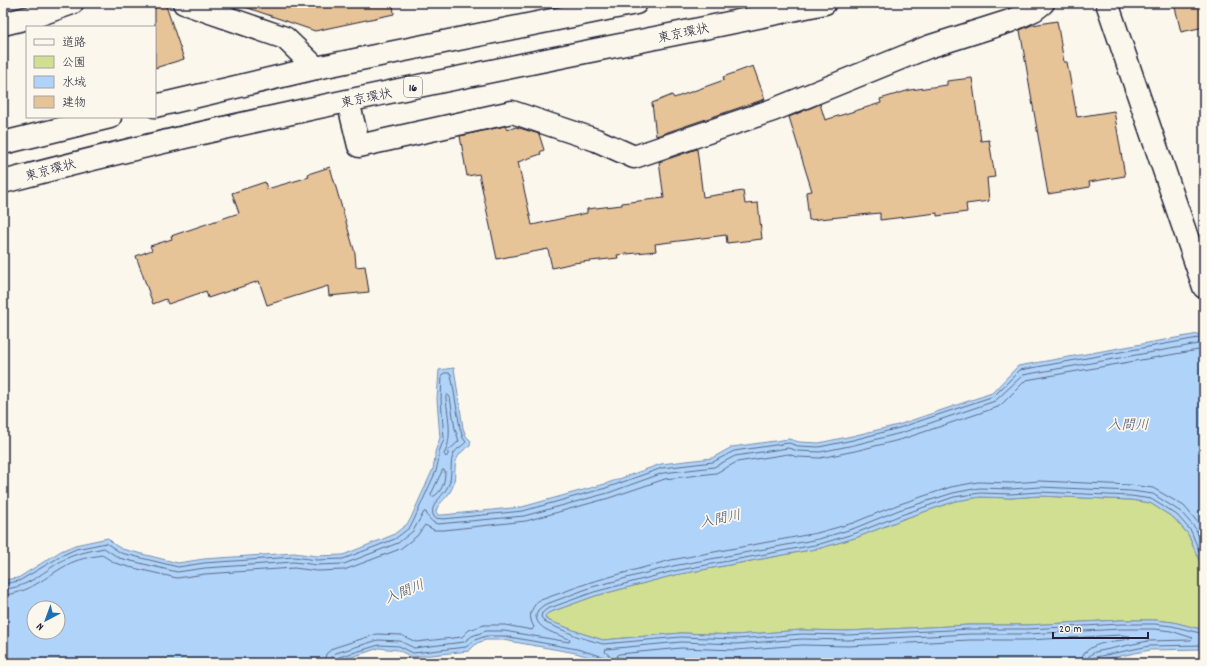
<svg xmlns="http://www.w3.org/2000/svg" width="1207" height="666" viewBox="0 0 1207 666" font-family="Dekko,'Klee One',sans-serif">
  <rect width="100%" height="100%" fill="#fbf7ec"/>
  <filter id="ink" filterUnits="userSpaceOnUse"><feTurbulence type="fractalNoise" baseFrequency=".025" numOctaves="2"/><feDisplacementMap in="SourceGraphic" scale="8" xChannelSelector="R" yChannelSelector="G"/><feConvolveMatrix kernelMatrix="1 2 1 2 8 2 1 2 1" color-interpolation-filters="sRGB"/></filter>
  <g filter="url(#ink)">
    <polygon fill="#d1df93" stroke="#7a8067" points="1039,496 1131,500 1150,503 1174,518 1188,534 1204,572 1204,630 1173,622 1155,620 1121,620 1028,625 970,625 848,631 802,630 736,635 681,633 603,640 581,633 547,620 545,616 548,613 595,596 675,575 821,548 858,537 903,519 956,501 980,497 1011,498"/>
    <path fill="#b0d4f9" stroke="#778dad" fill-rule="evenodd" d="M1204,333v239l-16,-38 -14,-16 -24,-15 -19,-3 -92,-4 -28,2 -31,-1 -24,4 -53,18 -45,18 -37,11 -146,27 -80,21 -47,17 -3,3 2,4 34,13 22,7 78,-7 55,2 66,-5 46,1 122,-6h58l93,-5h34l18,2 31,8v19l-54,1 -64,13h-477l-33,-10 -73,-13h-17l-9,3 -8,8 -57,6 -14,-7 -19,-2 -45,15h-331v-83l15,-2 43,-27 14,-6 33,-7 7,7 7,4 56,14 26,-4 90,-6 23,3 26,-1 50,-20 13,-10 4,-5 23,-51 2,-12v-5l5,-14 -3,-39 2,-29 15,-2 9,60 3,8 5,5 -1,5c-24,13 -9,28 -20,46 -4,7 -13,12 -14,20l2,3h5l79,-8 83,-23 56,-20 51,-6 20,-11 57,-8 10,3 20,1 33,-7 46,-11 94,-32 26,-27zM34,608h24v24h-24z"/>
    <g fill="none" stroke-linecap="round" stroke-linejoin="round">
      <g stroke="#5b6987" stroke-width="1">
        <path d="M448,395l2,2 5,32 4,12 -11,10v4l-2,2 -2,-3c9,-15 4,-37 2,-55v-3z"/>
        <path d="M443,470l2,1c0,11 -3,22 -13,26l-1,-2z"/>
        <polyline points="1204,563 1191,531 1177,515 1151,499 1131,496 1039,492 1011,494 980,493 954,497 901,515 856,533 820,544 674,571 594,592 547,609 542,613 541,617 546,623 579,637 603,644 681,637 736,639 802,634 848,635 970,629 1028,629 1121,624 1155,624 1172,626 1204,634"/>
        <path d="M3,584l16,-3 44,-26 13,-6 30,-6 15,10 57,14 26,-4 90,-6 23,3 26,-1 52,-20 14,-11 4,-6 23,-51 3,-13v-6l5,-13 -3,-40 1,-24 2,-2h5l2,1 9,54 3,10 3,4c-3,4 -9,6 -12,11 -5,8 -1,25 -6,33 -4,10 -22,21 -13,32l8,1 80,-8 83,-23 56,-20 51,-6 21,-11 55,-8 9,3 21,1 34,-7 46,-12 95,-32 26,-26 184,-33"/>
        <path d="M3,589c26,-1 40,-18 62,-30 12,-6 26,-8 39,-11l15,10 58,14 28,-4 89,-6 23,3 27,-1 54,-21 15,-12 11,-19h2c2,6 6,11 12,12l86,-8 84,-23 55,-20 51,-6 21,-11 53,-8 10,3 22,1 34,-7 47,-12 94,-32 28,-26 181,-32"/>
        <path d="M3,595c25,-1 42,-18 64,-30 10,-6 23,-8 35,-10l13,8 14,4 48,11 28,-4 89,-6 23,3 27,-1 56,-21 17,-13 8,-11 9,5h10l82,-9 83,-23 56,-19 51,-6 21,-11 51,-8 9,3 23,1 35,-7 48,-12 95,-32 5,-4 23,-23 178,-31"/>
        <path d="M324,663l2,-9 7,-6 44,-14 24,1 15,7 46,-5 7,-7 15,-5h21l27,5 2,-3c-6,-10 -4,-17 4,-26l53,-19 80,-22 146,-27 36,-10 44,-18 54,-18 27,-5 33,1 29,-2 91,4 22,3 31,18 16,19 4,9"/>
        <path d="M330,663l2,-6 4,-4 42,-13 22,1 14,7 50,-6 8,-6 14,-5h18l65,11 1,-2 -1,-1c-11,-5 -33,-9 -33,-24l2,-5 6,-5 48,-18 81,-21 146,-27 36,-11 44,-18 54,-17 26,-5 32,1 29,-2 91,4 22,3 28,18 15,17 8,22"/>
        <polyline points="336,663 336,660 339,657 379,645 399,646 413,653 466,647 475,640 486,636 504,636 577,649 604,657 607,660 607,663"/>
        <polyline points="612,663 611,657 605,652 606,649 681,642 736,644 802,639 848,640 970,634 1028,634 1121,629 1155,629 1171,631 1193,638 1191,640 1148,641 1095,652 1089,656 1087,663"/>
        <path d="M618,663l-1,-7 2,-2 62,-6 55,2 66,-5 46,1 122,-6h58l93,-5 9,1 -1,3c-16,3 -47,3 -48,24"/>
        <polyline points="1092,663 1093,659 1096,657 1149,646 1204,645"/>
      </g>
    </g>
    <g fill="#e7c398" stroke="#22223b">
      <polygon points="155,3 165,3 184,59 155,68"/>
      <polygon points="246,3 393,3 394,14 315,31 245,7"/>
      <polygon points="1174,3 1204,3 1204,27 1181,32"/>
      <polygon points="1057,21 1064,62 1067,62 1077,117 1114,111 1125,176 1089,182 1090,187 1048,194 1020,30 1032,25"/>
      <polygon points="753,66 765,99 656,136 652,103 672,95 674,98 724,80 723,77"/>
      <polygon points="972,78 981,141 989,140 995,177 987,178 989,201 966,204 967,212 937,216 937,213 880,220 880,213 809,220 806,192 812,191 789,117 820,104 825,120 881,103 880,99 910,90 947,85 947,81"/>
      <polygon points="505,126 507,130 516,127 539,134 544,150 540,152 541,154 518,162 532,225 587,213 587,209 622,205 622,203 664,198 659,162 697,149 703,197 743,191 745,204 758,203 762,239 727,243 726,235 655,244 656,251 617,255 618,258 573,263 552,268 548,249 497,259 479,174 467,176 460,136"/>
      <polygon points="330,167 355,253 356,267 365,266 369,292 329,296 328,286 267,305 259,281 208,298 206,291 168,304 166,299 153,304 136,256 152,250 150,246 172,239 171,236 239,213 232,193 265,182 267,189 309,177 308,174"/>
    </g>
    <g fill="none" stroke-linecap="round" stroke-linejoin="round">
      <g stroke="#22223b" stroke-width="25">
        <g id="minor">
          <polyline points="184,3 285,38 316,68"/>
          <polyline points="1107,3 1204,287"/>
          <polyline points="3,24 35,16 72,3"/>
          <polyline points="348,101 359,146 512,112 596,140 634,157 773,110 928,47 1010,21 1034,10 1043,3"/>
        </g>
      </g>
      <g stroke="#22223b" stroke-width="25">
        <g id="highway">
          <polyline points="155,106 316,68 636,3"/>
          <polyline points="3,143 110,117"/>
          <path d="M3,182c271,-72 547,-121 822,-179"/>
        </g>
      </g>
      <use href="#minor" stroke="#fbf7ec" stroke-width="22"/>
      <use href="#highway" stroke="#fbf7ec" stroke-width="22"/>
    </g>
  </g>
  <g text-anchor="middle" stroke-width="3.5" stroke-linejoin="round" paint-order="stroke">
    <rect fill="#fbf7ec" stroke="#636270" stroke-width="1" x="404" y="77" width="18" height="20" rx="3"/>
    <g font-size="12" font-weight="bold" fill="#22223b">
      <text x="413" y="91">16</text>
    </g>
    <g font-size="13" fill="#22223b" stroke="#fbf7ec">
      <text transform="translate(683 32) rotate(-12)" y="5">東京環状</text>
      <text transform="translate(366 97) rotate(-12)" y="5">東京環状</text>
      <text transform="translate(50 169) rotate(-15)" y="5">東京環状</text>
    </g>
    <g font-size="14" font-style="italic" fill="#4d5774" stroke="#fbf7ec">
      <text x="1128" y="429">入間川</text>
      <text transform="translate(720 518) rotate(-12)" y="5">入間川</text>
      <text transform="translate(404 591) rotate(-22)" y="5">入間川</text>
    </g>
  </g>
  <rect width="1207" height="666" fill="none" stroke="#fbf7ec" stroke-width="16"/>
  <rect x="8" y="8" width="1191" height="650" fill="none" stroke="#22223b" stroke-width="1.5" filter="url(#ink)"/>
  <rect x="26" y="26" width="130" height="92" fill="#fbf7ec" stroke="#a4a2a5"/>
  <rect x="34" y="39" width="20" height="6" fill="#fbf7ec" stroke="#a4a2a5"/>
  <text x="62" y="46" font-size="12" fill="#22223b">道路</text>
  <rect x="34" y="56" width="20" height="12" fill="#d1df93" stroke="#a4a2a5"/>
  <text x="62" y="66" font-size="12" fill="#22223b">公園</text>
  <rect x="34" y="76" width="20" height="12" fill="#b0d4f9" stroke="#a4a2a5"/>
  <text x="62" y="86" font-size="12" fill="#22223b">水域</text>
  <rect x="34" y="96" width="20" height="12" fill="#e7c398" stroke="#a4a2a5"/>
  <text x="62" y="106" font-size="12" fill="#22223b">建物</text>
  <g transform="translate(46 620) rotate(221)"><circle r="19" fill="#fbf7ec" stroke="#a4a2a5"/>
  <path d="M0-3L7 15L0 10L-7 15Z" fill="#1f6fb2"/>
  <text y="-6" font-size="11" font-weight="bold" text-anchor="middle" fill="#22223b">N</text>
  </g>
  <path d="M1053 632v6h95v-6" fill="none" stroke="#22223b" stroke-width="2"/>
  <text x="1059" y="632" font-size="12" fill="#22223b" stroke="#fbf7ec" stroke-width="3" paint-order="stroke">20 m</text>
</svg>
